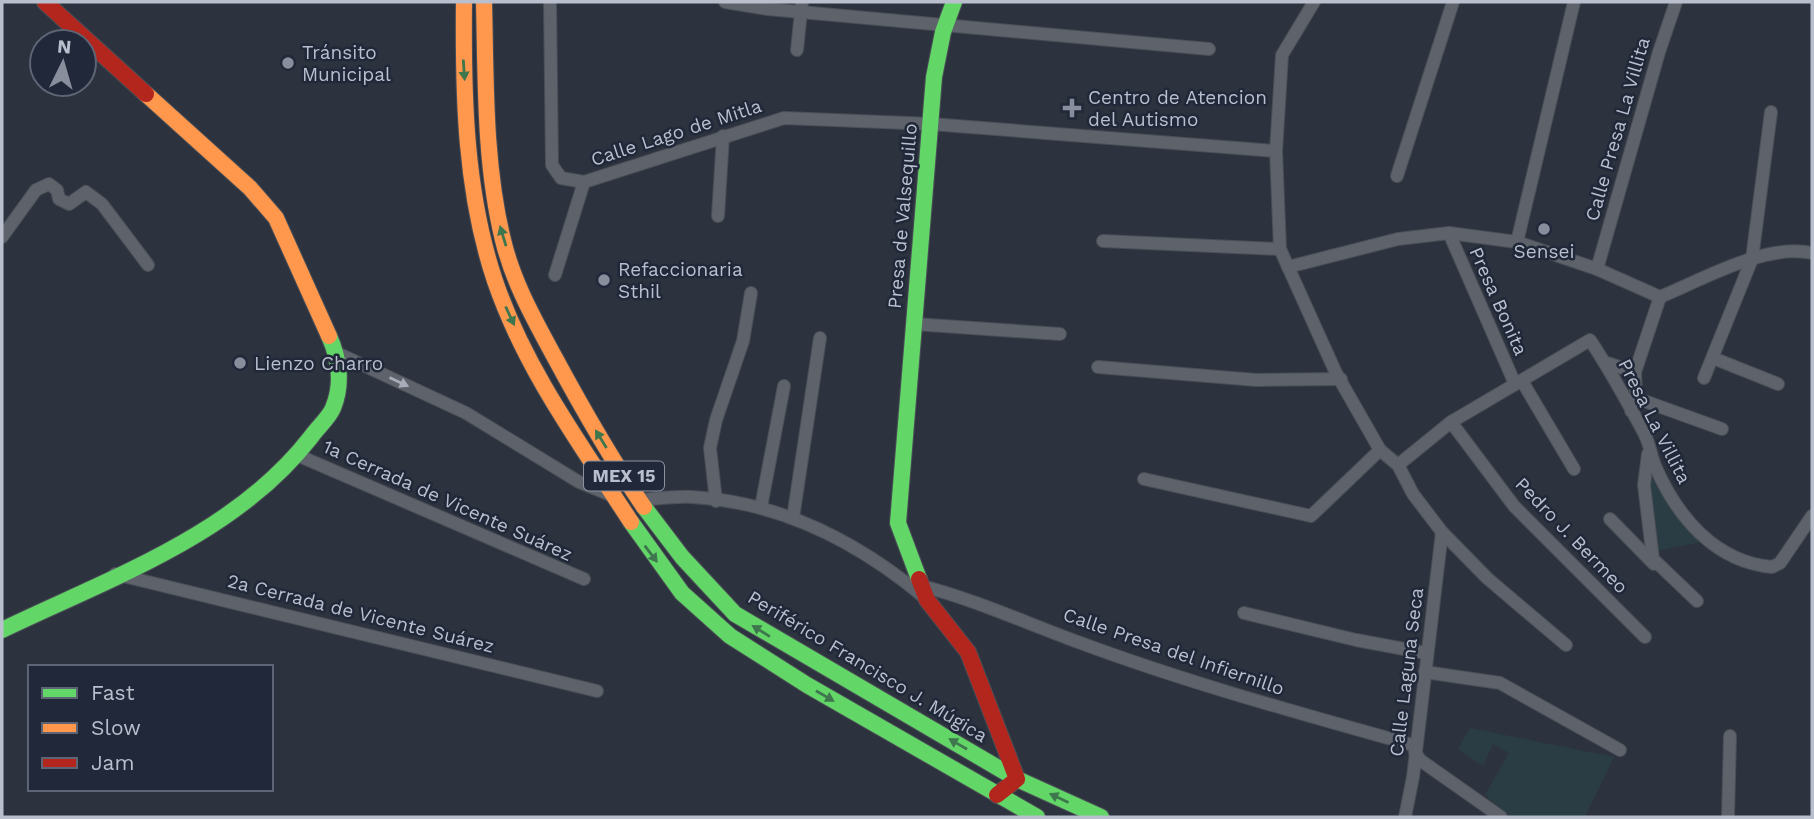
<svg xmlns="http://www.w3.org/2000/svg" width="1814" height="819" viewBox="0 0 1814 819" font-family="'Work Sans',sans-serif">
  <rect width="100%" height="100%" fill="#2d333e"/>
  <g fill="#2a3d44">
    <polygon points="1650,464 1702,542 1656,551 1647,492"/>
    <polygon points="1470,728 1614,757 1585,817 1511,817 1485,795 1509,753 1493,744 1483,766 1458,749"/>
  </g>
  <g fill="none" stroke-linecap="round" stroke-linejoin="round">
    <g stroke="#4a4e56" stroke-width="14">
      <g id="street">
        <polyline points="550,2 552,165 561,178 584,182 784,118 931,124 1276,151"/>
        <polyline points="725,2 768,9 1209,49"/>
        <polyline points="1314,2 1282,55 1276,151 1280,249 1336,373 1380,450 1398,465 1413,494 1442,532 1487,578 1566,645"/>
        <polyline points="797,50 802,2"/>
        <polyline points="1397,176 1453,2"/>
        <polyline points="718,216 723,136"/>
        <polyline points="1449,233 1515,384"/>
        <polyline points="2,237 36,190 49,184 57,190 59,199 69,204 86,192 102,204 148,265"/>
        <polyline points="1103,241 1280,249"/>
        <polyline points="1517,242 1574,2"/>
        <polyline points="1288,267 1398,239 1449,233 1517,242 1597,269 1660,297"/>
        <polyline points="1597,269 1659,52 1676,2"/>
        <polyline points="555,275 584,182"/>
        <path d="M1660,297c44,-18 105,-54 152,-44"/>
        <polyline points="914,324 1060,334"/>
        <polyline points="337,353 466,413 579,482 613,496"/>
        <polyline points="1713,358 1778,384"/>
        <polyline points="1604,362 1635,372"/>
        <polyline points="1098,367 1256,380 1341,379"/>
        <polyline points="1704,378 1752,259 1771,112"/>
        <polyline points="1522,381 1574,469"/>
        <polyline points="1636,398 1722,429"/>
        <polyline points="1631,411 1636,398 1635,372 1660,297"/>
        <polyline points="1451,422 1514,506 1645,637"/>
        <polyline points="1648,454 1644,485 1653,559 1697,601"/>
        <polyline points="297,455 584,579"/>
        <path d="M1398,465l53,-43 139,-82c20,30 37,61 54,93 6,11 7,24 12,35 22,50 60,94 116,99l8,-4 32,-47"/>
        <polyline points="1144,479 1311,516 1380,450"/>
        <path d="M638,500c18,-1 36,-4 54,-3 88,5 166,45 232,100"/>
        <polyline points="716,501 710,448 716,420 743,341 751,293"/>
        <polyline points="761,507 784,386"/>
        <polyline points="793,518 820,338"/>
        <polyline points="1610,519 1654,564"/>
        <polyline points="115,574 597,691"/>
        <path d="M922,586c54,14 104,37 156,56 110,41 224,72 338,104"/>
        <polyline points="1244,613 1356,640 1426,653"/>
        <polyline points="1425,672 1500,683 1620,750"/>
        <polyline points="1415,752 1420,760 1501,817"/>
        <polyline points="1405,817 1413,777 1442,532"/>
        <polyline points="1728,817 1730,736"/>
      </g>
    </g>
    <g stroke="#4a4e56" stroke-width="18">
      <g id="fast">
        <polyline points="644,507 682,557 735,614 1017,779 1101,817"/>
        <polyline points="631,522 682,593 730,636 807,685 1037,817"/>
        <polyline points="919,579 898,523 934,77 943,32 954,2"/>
        <path d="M2,630c108,-52 233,-95 309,-193 6,-9 18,-19 22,-29 10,-24 6,-50 -4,-72"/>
      </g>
    </g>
    <g stroke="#4a4e56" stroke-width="18">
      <g id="slow">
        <path d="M464,2c-1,94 1,190 31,279 30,88 86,164 136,241"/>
        <path d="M484,2c2,78 0,161 19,238 10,42 31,79 51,116 28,52 57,103 90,151"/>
        <polyline points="146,94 250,188 276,218 329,336"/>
      </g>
    </g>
    <g stroke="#4a4e56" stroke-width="18">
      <g id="jam">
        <polyline points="45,2 146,94"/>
        <polyline points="919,579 927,600 968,652 1017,779 997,795"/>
      </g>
    </g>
    <use href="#street" stroke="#5e626b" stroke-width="12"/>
    <use href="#fast" stroke="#63d668" stroke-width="16"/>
    <use href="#slow" stroke="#ff974d" stroke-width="16"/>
    <use href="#jam" stroke="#b3261e" stroke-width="16"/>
  </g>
  <defs><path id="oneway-solid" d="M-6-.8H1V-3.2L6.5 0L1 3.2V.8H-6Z" transform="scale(1.75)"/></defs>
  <g fill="#3e764e">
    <use href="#oneway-solid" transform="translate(464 70) rotate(86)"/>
    <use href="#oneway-solid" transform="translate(503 236) rotate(-107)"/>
    <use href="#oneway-solid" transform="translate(510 316) rotate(65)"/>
    <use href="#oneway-solid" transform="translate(601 439) rotate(-122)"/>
    <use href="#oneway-solid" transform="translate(651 554) rotate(53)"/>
    <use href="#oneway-solid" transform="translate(761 631) rotate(-148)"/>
    <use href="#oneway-solid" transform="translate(825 696) rotate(30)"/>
    <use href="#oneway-solid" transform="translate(958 744) rotate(-150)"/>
    <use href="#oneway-solid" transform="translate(1059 798) rotate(-155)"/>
  </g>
  <use fill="#a7acb9" href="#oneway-solid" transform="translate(399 382) rotate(25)"/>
  <g fill="#888e9b" stroke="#202839" stroke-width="2.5">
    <circle cx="288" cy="63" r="7"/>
    <path d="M1068.5 97.5h7v7h7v7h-7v7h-7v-7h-7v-7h7z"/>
    <circle cx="1544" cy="229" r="7"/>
    <circle cx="604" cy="280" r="7"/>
    <circle cx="240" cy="363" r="7"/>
  </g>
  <g text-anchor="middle" stroke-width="5" stroke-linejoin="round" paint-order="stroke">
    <rect fill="#202839" stroke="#8b92a1" stroke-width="2" x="584" y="461.5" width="80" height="29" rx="5"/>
    <g font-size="18" font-weight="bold" fill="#b9bfcd">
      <text x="624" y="482">MEX 15</text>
    </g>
    <g font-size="19" fill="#b9bfcd" stroke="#202839" text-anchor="start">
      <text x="302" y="59">Tránsito<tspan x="302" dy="22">Municipal</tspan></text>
      <text x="1088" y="104">Centro de Atencion<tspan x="1088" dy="22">del Autismo</tspan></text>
      <text x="1544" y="258" text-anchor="middle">Sensei</text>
      <text x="618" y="276">Refaccionaria<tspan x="618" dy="22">Sthil</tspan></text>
      <text x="254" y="370">Lienzo Charro</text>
    </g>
    <g font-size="19" fill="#b9bfcd" stroke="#202839">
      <text transform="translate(1617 129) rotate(-74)" y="7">Calle Presa La Villita</text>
      <text transform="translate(676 132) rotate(-18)" y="7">Calle Lago de Mitla</text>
      <text transform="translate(902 216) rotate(-85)" y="7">Presa de Valsequillo</text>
      <text transform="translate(1499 301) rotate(66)" y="7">Presa Bonita</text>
      <text transform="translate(1655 421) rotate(63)" y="7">Presa La Villita</text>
      <text transform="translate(448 500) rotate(24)" y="7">1a Cerrada de Vicente Suárez</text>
      <text transform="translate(1572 535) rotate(46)" y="7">Pedro J. Bermeo</text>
      <text transform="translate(361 613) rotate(14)" y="7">2a Cerrada de Vicente Suárez</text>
      <text transform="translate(1174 651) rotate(19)" y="7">Calle Presa del Infiernillo</text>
      <text transform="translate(868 666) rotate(31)" y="7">Periférico Francisco J. Múgica</text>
      <text transform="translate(1406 672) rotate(-83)" y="7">Calle Laguna Seca</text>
    </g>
  </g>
  <rect width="1814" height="819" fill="none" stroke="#b9bfcd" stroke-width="7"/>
  <rect x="28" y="665" width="245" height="126" fill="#202839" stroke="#5d6474" stroke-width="2"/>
  <rect x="42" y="688" width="35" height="10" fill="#63d668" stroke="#5d6474" stroke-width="2"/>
  <text x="91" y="700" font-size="21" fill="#b9bfcd">Fast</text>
  <rect x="42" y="723" width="35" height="10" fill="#ff974d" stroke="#5d6474" stroke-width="2"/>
  <text x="91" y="735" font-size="21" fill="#b9bfcd">Slow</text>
  <rect x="42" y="758" width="35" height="10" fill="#b3261e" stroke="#5d6474" stroke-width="2"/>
  <text x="91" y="770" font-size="21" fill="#b9bfcd">Jam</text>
  <g transform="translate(63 63) rotate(5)"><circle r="33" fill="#202839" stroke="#5d6474" stroke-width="2"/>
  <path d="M0-5L12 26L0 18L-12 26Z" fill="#888e9b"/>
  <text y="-10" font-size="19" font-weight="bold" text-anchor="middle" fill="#b9bfcd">N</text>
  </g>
</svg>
